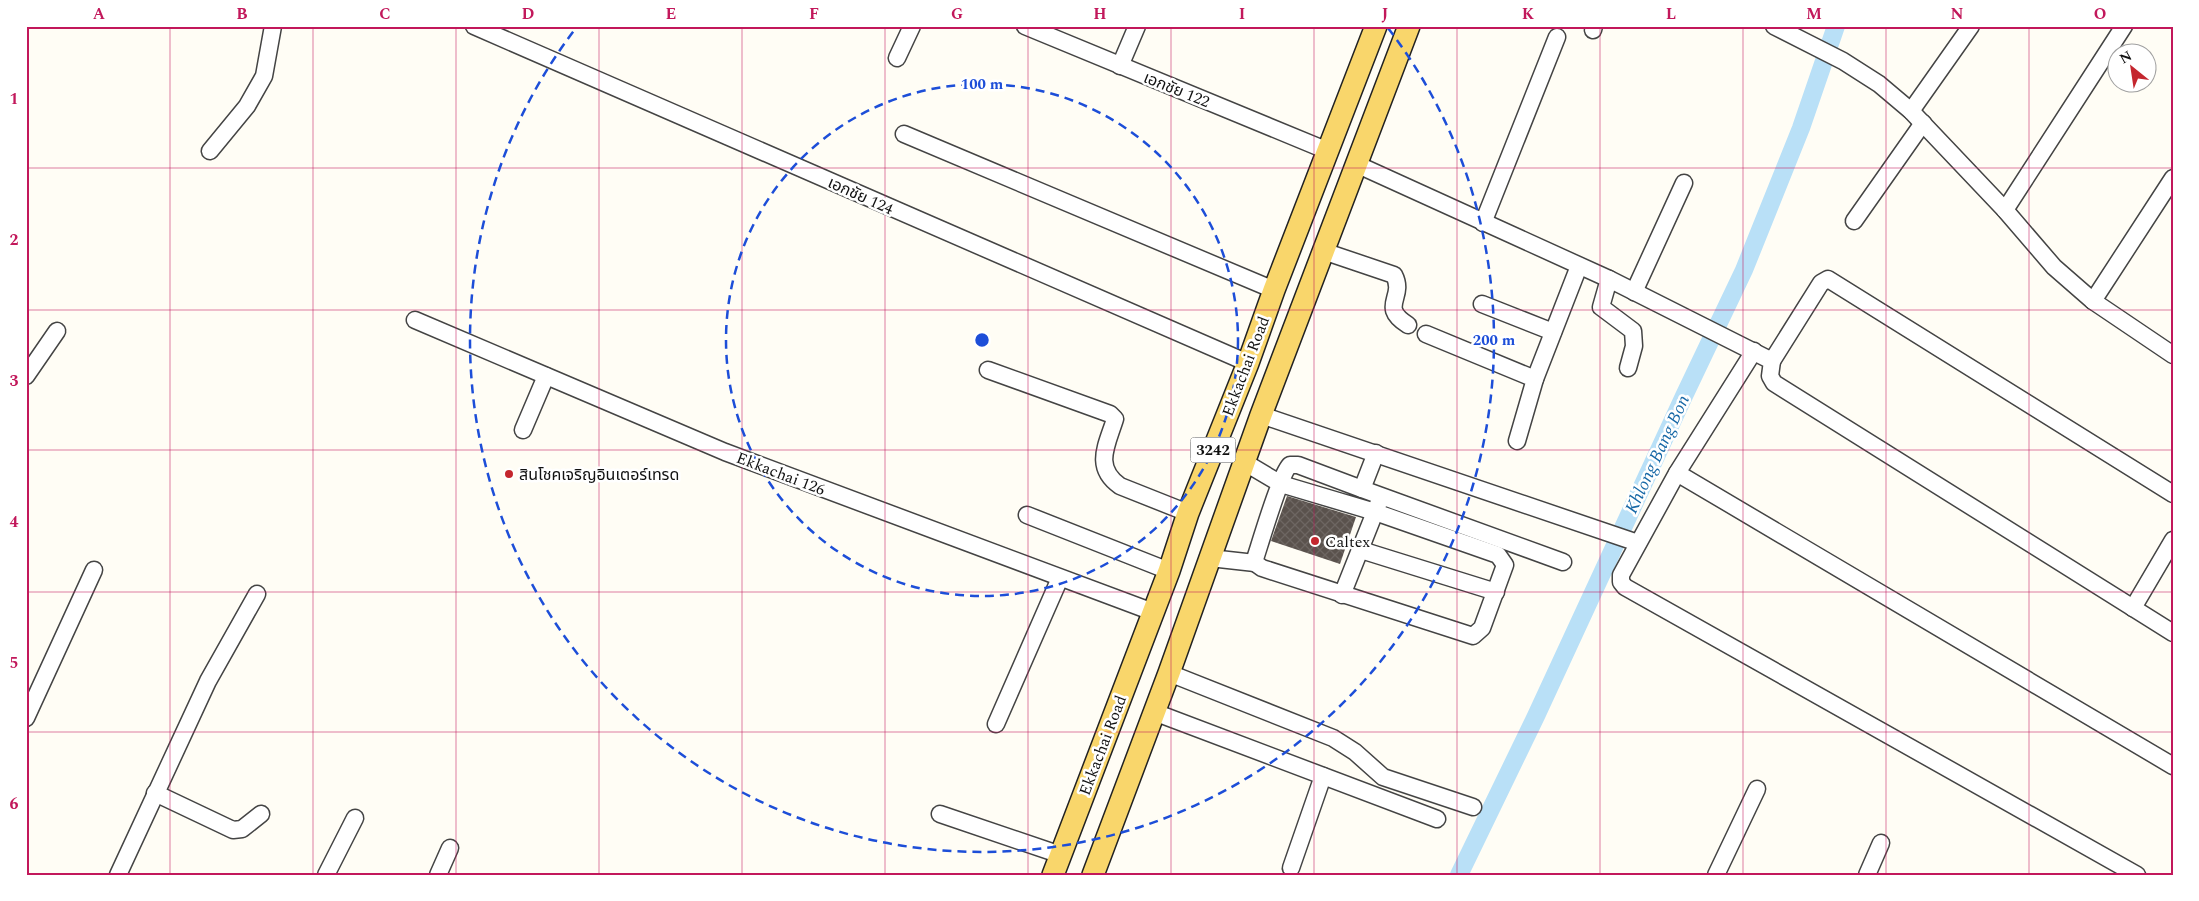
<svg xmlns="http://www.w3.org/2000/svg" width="2199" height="901" viewBox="0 0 2199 901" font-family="Spectral,'Noto Sans Thai',serif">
  <defs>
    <pattern id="building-cross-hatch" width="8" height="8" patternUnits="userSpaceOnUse" patternTransform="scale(1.25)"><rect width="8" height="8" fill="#5a524d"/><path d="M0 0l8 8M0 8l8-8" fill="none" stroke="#6d6662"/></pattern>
  </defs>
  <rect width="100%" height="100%" fill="#fffdf5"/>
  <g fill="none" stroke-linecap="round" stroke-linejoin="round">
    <polyline stroke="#b9e0f7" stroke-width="18" points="1459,875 1536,716 1684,396 1744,270 1801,128 1836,26"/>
  </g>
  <polygon fill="url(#building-cross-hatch)" points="1287,496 1356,517 1340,564 1271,541"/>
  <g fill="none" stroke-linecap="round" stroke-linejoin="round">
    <g stroke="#444" stroke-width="19">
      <g id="minor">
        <polyline points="474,26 1248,363"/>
        <polyline points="1025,26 1328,151"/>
        <polyline points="1774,26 1843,61 1879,84 1911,111 2005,210 2054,267 2093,301 2173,355"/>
        <polyline points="1593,30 1594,26"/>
        <polyline points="897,58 912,26"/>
        <polyline points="1120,66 1137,26"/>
        <polyline points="1911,111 1971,26"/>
        <polyline points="904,134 1274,290"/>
        <polyline points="210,151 247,106 264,76 273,26"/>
        <polyline points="1356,164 1609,279 1772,361 1770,376 1774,383 2173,633"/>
        <polyline points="2005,210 2124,26"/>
        <polyline points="1854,221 1923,123"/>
        <polyline points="1483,223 1557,37"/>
        <path d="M1323,251l71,24c12,23 -16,31 14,50"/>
        <polyline points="1609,279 1601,307 1633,331 1634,346 1628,368"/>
        <polyline points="1634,292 1684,183"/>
        <polyline points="2093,301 2173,178"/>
        <polyline points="1482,304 1553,332"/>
        <polyline points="415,320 725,452 1153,612"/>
        <polyline points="1426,334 1535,379"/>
        <polyline points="1772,361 1821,283 1828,279 2173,494"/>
        <path d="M988,370l122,44 5,5c-8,26 -22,48 5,67l68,27"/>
        <polyline points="26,376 57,331"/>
        <polyline points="1261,415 1638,543"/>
        <polyline points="523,430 546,376"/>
        <polyline points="1517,441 1535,379 1579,266"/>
        <path d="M1244,462l37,22 94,28 123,43 7,10 -23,63 -9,8 -211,-68 -7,-5v-4c5,-15 26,-87 35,-94h8l64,24 14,-36"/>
        <polyline points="1677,473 1754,351"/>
        <polyline points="1362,489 1563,562"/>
        <polyline points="1027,515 1169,571"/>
        <polyline points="1361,550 1496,592"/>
        <polyline points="1210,558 1255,563"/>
        <polyline points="1342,595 1379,502"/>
        <polyline points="2133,608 2173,540"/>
        <polyline points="1169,673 1333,738 1355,752 1383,777 1473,807"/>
        <polyline points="1154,712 1437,819"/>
        <polyline points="26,718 94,570"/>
        <polyline points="996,724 1060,578"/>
        <polyline points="155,793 233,830 242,829 261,814"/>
        <polyline points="940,814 1061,855"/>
        <polyline points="1291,868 1323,776"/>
        <polyline points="118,875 208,681 257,594"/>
        <polyline points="326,875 355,818"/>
        <polyline points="438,875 450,848"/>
        <polyline points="1716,875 1757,789"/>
        <polyline points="1867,875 1881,843"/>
        <polyline points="2137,875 1625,587 1621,582 1621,575 1677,473 2173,766"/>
      </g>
    </g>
    <g stroke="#222" stroke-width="24">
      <g id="major">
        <polyline points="1053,875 1169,571 1188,513 1248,363 1274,290 1376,26"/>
        <polyline points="1093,875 1169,673 1261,415 1409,26"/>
      </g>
    </g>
    <use href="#minor" stroke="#fff" stroke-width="16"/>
    <use href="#major" stroke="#f9d66b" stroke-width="21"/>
  </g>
  <path fill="none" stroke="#c2185b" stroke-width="1" stroke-opacity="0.55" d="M170,26v849M313,26v849M456,26v849M599,26v849M742,26v849M885,26v849M1028,26v849M1171,26v849M1314,26v849M1457,26v849M1600,26v849M1743,26v849M1886,26v849M2029,26v849M26,168h2147M26,310h2147M26,450h2147M26,592h2147M26,732h2147"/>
  <g fill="none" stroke="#1d4ed8" stroke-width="2.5" stroke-dasharray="9 6">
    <circle cx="982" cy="340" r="256"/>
    <path d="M1388 28A512 512 0 1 1 576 28"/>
  </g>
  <g fill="#c4262e" stroke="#fff" stroke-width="2">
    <circle cx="509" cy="474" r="5"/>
    <circle cx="1315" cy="541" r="5"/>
  </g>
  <g text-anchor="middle" stroke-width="5" stroke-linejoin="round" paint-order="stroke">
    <rect fill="#fff" stroke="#585858" stroke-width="1" x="1190.5" y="437.5" width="45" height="25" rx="4"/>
    <g font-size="15" font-weight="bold" fill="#111">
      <text x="1213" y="455">3242</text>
    </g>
    <g font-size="16" fill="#111" stroke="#fff">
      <text transform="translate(1177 89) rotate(22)" y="6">เอกชัย 122</text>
      <text transform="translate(861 195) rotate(24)" y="6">เอกชัย 124</text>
      <text transform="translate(1245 366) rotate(-69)" y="6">Ekkachai Road</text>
      <text transform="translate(781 473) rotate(21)" y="6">Ekkachai 126</text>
      <text transform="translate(1102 745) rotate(-69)" y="6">Ekkachai Road</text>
    </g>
    <g font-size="16" fill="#111" stroke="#fff" text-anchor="start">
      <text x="519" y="480">สินโชคเจริญอินเตอร์เทรด</text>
      <text x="1325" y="547">Caltex</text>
    </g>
    <g font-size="18" font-style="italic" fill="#1768a6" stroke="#fff">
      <text transform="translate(1657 454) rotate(-65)" y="6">Khlong Bang Bon</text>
    </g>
  </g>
  <circle cx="982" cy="340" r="8" fill="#1d4ed8" stroke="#fff" stroke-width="2.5"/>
  <g font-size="15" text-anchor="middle" font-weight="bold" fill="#1d4ed8" stroke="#fff" stroke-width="5" stroke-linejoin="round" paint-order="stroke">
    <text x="982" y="89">100 m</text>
    <text x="1494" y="345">200 m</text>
  </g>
  <rect width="2199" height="901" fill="none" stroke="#ffffff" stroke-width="55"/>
  <g transform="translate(2132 68) rotate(330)"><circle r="24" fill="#ffffff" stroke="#a0a0a0"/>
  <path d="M0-4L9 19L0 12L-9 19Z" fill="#c4262e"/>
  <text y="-8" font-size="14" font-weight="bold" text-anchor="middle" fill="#111111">N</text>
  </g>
  <rect x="28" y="28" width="2144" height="846" fill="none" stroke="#c2185b" stroke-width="2"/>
  <g font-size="16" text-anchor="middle" font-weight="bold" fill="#c2185b">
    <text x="99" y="19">A</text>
    <text x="242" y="19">B</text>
    <text x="385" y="19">C</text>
    <text x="528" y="19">D</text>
    <text x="671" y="19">E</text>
    <text x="814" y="19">F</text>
    <text x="957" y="19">G</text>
    <text x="1100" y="19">H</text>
    <text x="1242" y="19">I</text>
    <text x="1385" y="19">J</text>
    <text x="1528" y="19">K</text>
    <text x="1671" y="19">L</text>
    <text x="1814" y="19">M</text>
    <text x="1957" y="19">N</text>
    <text x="2100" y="19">O</text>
    <text x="14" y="104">1</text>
    <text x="14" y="245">2</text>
    <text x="14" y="386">3</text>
    <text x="14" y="527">4</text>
    <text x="14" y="668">5</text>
    <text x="14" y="809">6</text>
  </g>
</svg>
